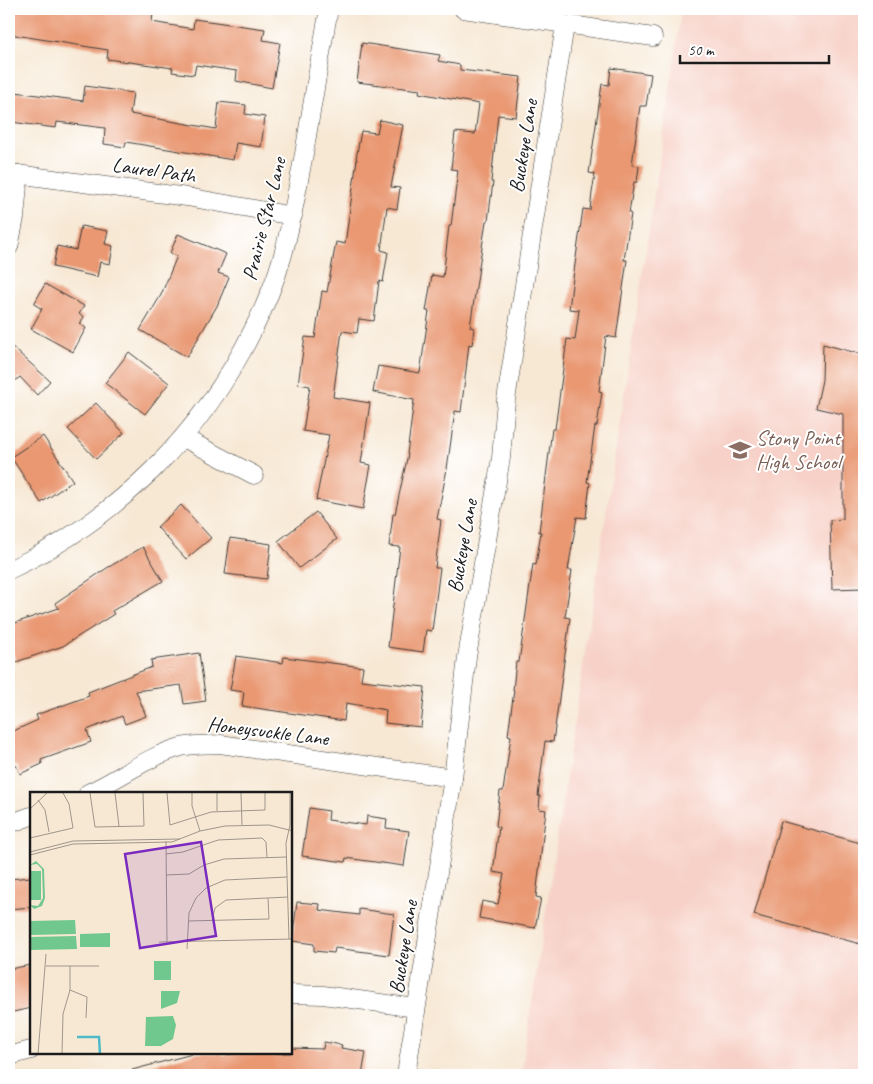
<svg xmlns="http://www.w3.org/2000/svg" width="873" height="1084" viewBox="0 0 873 1084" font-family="Caveat,sans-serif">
  <rect width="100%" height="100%" fill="#fff"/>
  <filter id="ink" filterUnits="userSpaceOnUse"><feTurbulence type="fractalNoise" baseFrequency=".02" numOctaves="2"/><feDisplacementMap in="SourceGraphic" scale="10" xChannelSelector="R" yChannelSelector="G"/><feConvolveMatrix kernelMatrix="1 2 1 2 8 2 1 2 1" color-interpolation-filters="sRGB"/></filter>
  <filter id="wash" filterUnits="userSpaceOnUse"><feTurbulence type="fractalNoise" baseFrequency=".0096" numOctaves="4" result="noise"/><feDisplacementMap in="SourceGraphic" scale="20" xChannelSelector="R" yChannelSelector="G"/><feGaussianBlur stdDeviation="1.12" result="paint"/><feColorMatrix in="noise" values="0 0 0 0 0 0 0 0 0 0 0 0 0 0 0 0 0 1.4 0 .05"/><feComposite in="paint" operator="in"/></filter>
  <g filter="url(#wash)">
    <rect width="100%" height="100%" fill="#f7e8d4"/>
    <polygon fill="#f7d1c7" points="681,9 864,9 864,1075 521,1075 674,64"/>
    <g id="blocks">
      <g fill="#e99872">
        <polygon points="9,9 84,9 113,13 113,9 121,9 153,13 152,22 193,29 194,19 265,29 263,40 280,43 272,88 236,81 237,71 196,65 194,75 172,72 173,68 107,59 108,50 9,34"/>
        <polygon points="362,43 440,55 438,61 460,65 460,70 521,77 516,117 498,115 491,182 493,182 488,221 486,221 470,327 474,328 472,345 469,344 461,412 455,411 447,469 437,519 441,520 435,568 440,568 434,615 432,631 426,630 423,652 388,647 400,547 389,546 393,514 395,514 408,454 407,454 414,400 373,392 378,366 420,373 429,311 426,311 432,275 443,277 449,226 451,226 458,170 451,169 455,132 475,134 479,104 419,93 420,90 357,82"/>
        <polygon points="611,68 651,74 646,106 640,106 632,165 639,166 637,182 634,182 629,213 631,214 624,260 627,260 616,338 606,336 599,391 602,392 597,426 595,426 587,482 590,483 586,518 577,517 568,570 572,570 565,617 570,618 553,742 545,741 538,796 540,796 539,809 546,810 536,897 541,898 535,928 479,918 482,901 498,904 504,874 493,872 499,827 496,826 500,791 503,791 511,736 508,735 514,690 513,690 516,662 519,662 533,564 536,565 541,532 539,532 552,429 555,429 567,339 575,340 579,310 569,309 572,285 583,209 590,210 592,193 595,174 589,173 602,84 609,85"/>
        <polygon points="85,86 133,93 130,114 216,129 219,102 246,105 245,114 265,117 261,147 236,143 233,160 126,142 125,147 104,144 105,128 57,122 56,128 11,122 15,92 83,101"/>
        <polygon points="380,120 403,125 391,187 400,188 397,209 387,207 381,250 388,252 383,282 379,281 374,321 359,319 357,333 342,331 333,397 370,403 361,463 371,465 363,509 316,500 329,435 303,431 310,386 298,384 305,337 315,338 322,291 327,292 336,242 345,244 357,159 356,159 361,131 377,133"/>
        <polygon points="81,226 108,231 105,244 113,246 110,264 100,262 97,277 53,267 57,246 76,250"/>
        <polygon points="178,234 226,254 218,273 229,277 217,306 187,357 140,330 161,295 177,256 170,253"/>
        <polygon points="45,284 84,306 79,314 84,317 80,324 86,328 73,352 31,329 42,309 34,304"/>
        <polygon points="9,344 50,381 37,395 20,377 9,386"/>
        <polygon points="823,344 864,355 864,588 832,589 830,520 843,519 843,414 816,408 822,380"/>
        <polygon points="129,352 169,383 145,414 105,383"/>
        <polygon points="96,403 124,433 96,459 68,429"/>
        <polygon points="43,436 73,481 41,503 11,457"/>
        <polygon points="181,505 211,538 186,559 157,527"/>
        <polygon points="316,512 337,539 299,568 278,541"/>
        <polygon points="230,538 271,544 267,579 225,574"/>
        <polygon points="143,547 163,581 112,611 114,614 63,646 16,662 12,649 9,650 9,625 59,608 55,603 107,568"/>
        <polygon points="199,653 206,701 184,704 181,685 136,691 146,716 125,724 122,716 87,730 91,742 41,760 42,764 20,774 16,765 9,768 9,733 38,720 36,715 89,696 88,692 152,667 151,660"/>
        <polygon points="236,656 283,663 284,657 363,667 361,680 425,687 421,727 385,723 386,710 346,703 344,721 242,706 244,692 230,690"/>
        <polygon points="309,808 329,811 328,820 366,825 367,816 387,819 386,828 409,831 404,866 346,858 345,862 302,856"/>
        <polygon points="781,821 864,844 864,945 754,915"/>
        <polygon points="31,877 31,907 9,909 9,879"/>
        <polygon points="297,902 320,904 319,910 359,915 359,909 394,914 389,955 335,948 334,953 314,951 314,944 292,941"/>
        <polygon points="31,965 31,1008 9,1013 9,969"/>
        <polygon points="324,1042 342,1045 341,1048 366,1052 362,1075 133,1075 132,1070 196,1053 223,1053 223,1055 240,1053 291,1053 291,1048 323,1049"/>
      </g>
    </g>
  </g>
  <g filter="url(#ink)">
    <use href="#blocks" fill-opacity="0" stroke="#3d3b38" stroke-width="1"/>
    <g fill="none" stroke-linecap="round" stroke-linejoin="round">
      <g stroke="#3d3b38" stroke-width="19">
        <g id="street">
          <polyline points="463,9 653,37"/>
          <polyline points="9,173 187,197 293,216"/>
          <polyline points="9,247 15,218 19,174"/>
          <polyline points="184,438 254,475"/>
          <path d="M9,570c107,-50 193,-135 245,-242 11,-22 21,-46 28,-70 10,-34 15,-69 22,-104 8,-48 16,-97 25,-145"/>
          <path d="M88,793c31,-14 60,-37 93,-46 13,-3 26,-2 39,-3l233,34"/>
          <polyline points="9,824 31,816"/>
          <polyline points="291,994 323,995 416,1008"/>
          <polyline points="9,1056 31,1050"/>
          <polyline points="406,1075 453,778 467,657 501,458 506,400 565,25"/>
        </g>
      </g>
      <use href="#street" stroke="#fff" stroke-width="18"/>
    </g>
  </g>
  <defs>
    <g id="school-bare" transform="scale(1.725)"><path d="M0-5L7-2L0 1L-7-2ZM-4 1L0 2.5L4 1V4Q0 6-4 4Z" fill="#8d6e63" stroke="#fff" stroke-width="2.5" paint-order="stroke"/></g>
  </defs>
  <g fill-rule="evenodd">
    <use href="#school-bare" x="740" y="450"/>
  </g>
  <g text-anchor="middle" stroke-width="4" stroke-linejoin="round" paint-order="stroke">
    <g font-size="21" fill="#1c1c1c" stroke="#fff">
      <text transform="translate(523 146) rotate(-81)" y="7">Buckeye Lane</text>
      <text transform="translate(154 170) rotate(8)" y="7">Laurel Path</text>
      <text transform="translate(264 219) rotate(-76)" y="7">Prairie Star Lane</text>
      <text transform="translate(462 546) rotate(-80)" y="7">Buckeye Lane</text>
      <text transform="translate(268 731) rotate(7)" y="7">Honeysuckle Lane</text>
      <text transform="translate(403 947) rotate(-81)" y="7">Buckeye Lane</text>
    </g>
    <g font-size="21" fill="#785e54" stroke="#fff" text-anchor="start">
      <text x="756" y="445">Stony Point<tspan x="756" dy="24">High School</tspan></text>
    </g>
  </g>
  <g transform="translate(30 792)">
    <rect width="262" height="262" fill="#f7e8d4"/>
    <path d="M6,69l8,8 1,29 -3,8 -8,3 -4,-4 8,1 5,-8 -1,-29 -5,-5 -7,1zM0,79h11v29h-11zM45,128l1,14 -46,1v-14zM80,141v14h-30v-13zM46,144l1,13 -47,1v-13zM124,169h17v19h-17zM131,199h19l-3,12 -16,6zM143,224l3,9 -3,14 -12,7h-16l1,-29z" fill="#70c88e"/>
    <path fill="none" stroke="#4ebac9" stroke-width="2.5" d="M47,245h22l1,17"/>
    <path fill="none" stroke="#9f968a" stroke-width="1" d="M60,1l5,34 49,-1 -1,-33M85,1l4,33M137,1l3,32 41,-13 54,-2v-17M162,1v13l8,25M187,1v18M211,1l1,32M8,8l7,10 4,22M0,17l17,-16M0,46l43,-10 -4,-24 -6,-11M136,49l1,101M0,60l43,-11 107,-2M136,62l17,-2 35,-12 44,-2 4,4 1,16M0,63l43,-11 99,-2 28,-11 25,-5 44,-1 24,6M136,83l23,-1 15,-9 20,-6 63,-2M158,129l81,-2 -1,-21M182,129l3,-13 11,-8 62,-3M259,147l-3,-96 4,-18v-32M129,150l134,-3M157,157l2,-36 7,-15 10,-10 19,-8 62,-3M16,174h53M40,198l17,7 -1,21M8,262l8,-100M32,262l1,-40 7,-24v-24"/>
    <path fill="#7b2cbf" fill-opacity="0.15" stroke="#7b2cbf" stroke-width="2.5" d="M171,50l15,94 -76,12 -15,-94z"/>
    <rect width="262" height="262" fill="none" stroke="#1c1c1c" stroke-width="2.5"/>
  </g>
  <rect width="873" height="1084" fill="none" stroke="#fff" stroke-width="30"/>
  <path d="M680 55v8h149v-8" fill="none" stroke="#1c1c1c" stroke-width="2.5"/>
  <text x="688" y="55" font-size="15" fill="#1c1c1c" stroke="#ffffff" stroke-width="4" paint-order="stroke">50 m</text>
</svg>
